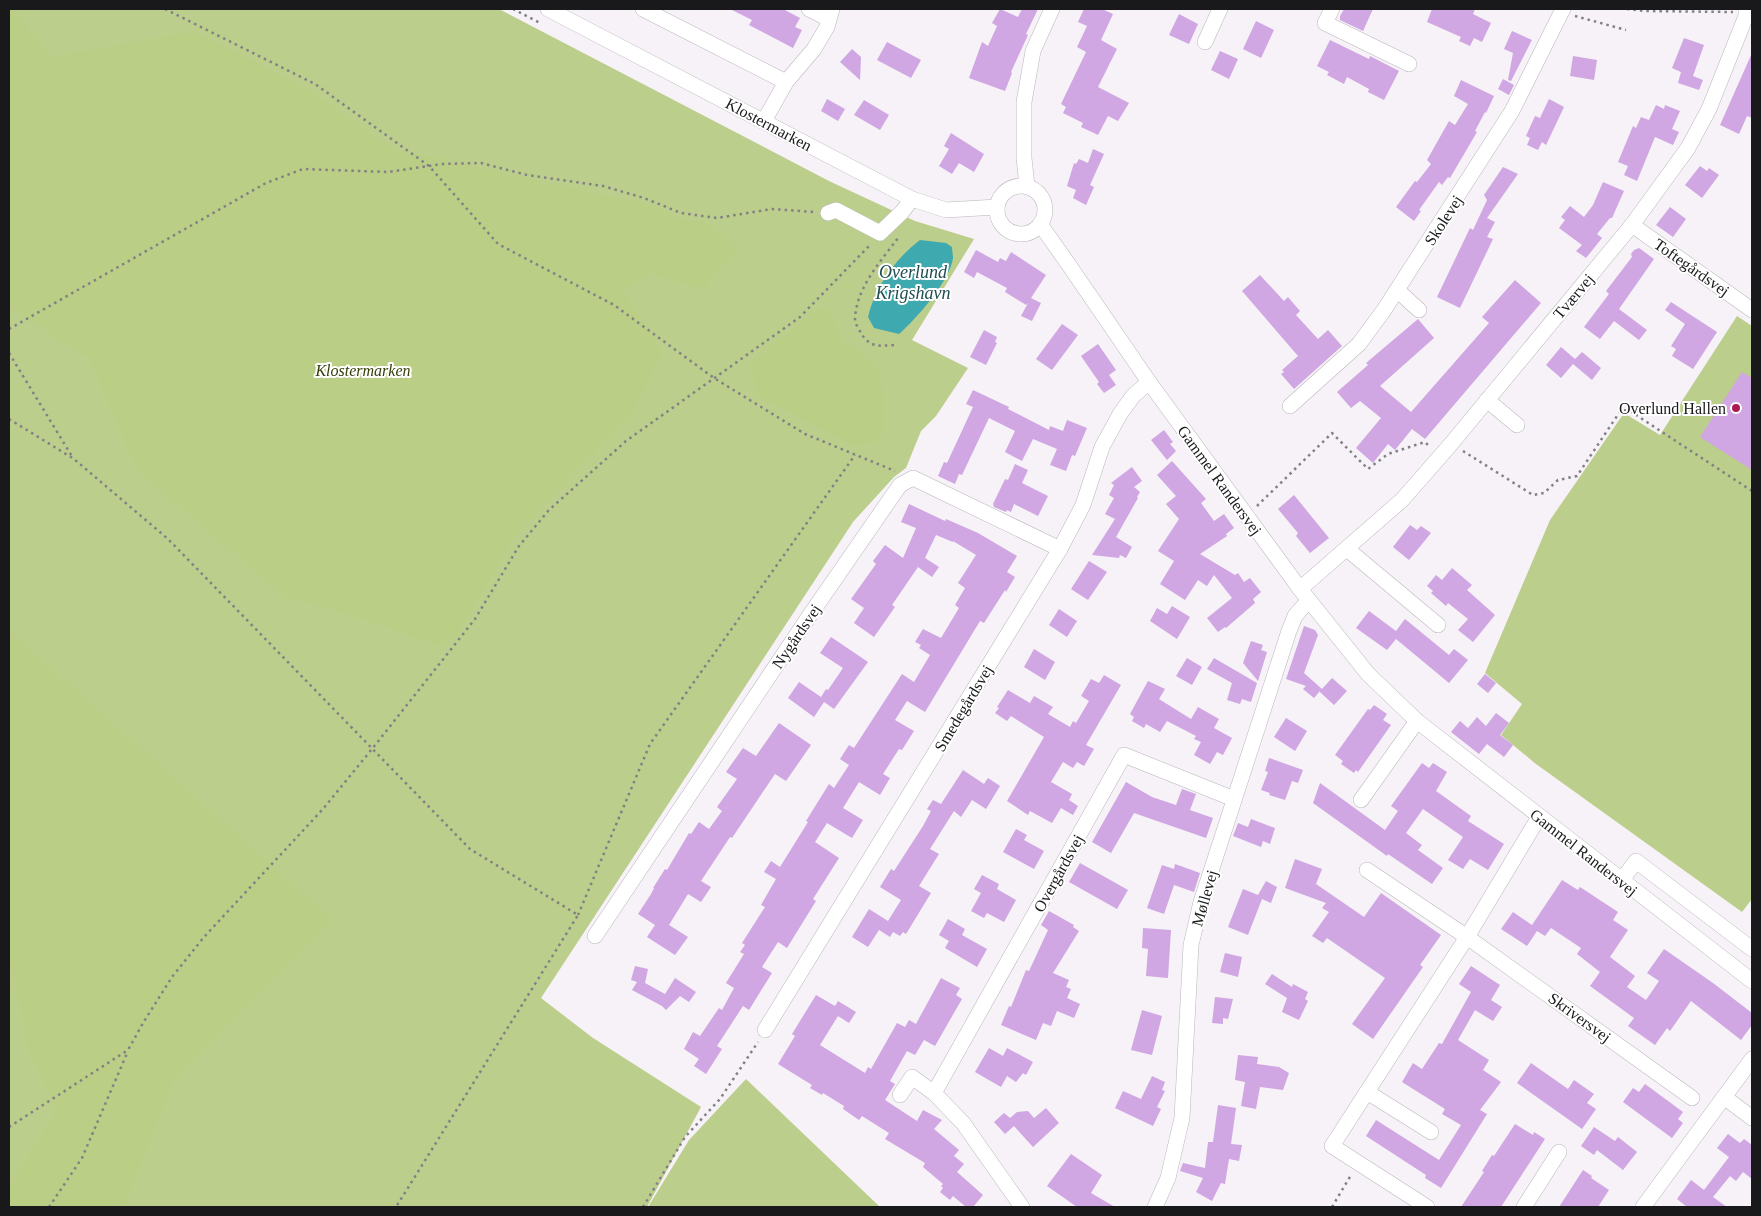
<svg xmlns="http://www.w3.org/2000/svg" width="1761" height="1216" viewBox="0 0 1761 1216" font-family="Georgia,serif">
  <rect width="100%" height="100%" fill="#f6f2f7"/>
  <g fill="#bcce8b">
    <polygon points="9,9 499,9 829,181 915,221 974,239 912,340 968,368 936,416 921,431 906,468 894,477 853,522 541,998 593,1038 701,1107 647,1207 9,1207"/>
    <polygon points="1737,316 1752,326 1752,899 1742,912 1536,764 1501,735 1522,704 1485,673 1550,520 1624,413 1660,435"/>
    <polygon points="746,1079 880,1207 648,1207 689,1140"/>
  </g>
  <g fill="#bbce86">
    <polygon points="9,9 15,9 49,57 196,31 309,90 391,148 649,205 679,218 709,224 738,249 703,289 649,273 623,292 662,352 631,415 518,531 458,633 440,646 376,623 285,596 137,471 89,359 9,307"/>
    <polygon points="820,308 830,313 841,340 870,360 881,373 884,426 881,439 855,446 755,395 753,361"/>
    <polygon points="9,631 332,920 174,1080 124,1207 9,1207 9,1186 57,1111 29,1052 9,960"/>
  </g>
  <path fill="#3ea9ae" d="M920,240l26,3 6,4c0,3 1,8 1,11 -3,23 -37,61 -54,76l-25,-6 -6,-11c7,-30 28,-59 52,-77z"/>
  <g fill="#d0a6e3">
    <polygon points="730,9 783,9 800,18 795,27 802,30 793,48 749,25 752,20"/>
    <polygon points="1000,9 1018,17 1022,9 1038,9 1026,34 1028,35 1011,72 1012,73 1005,91 969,78 982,42 988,46 997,26 992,23"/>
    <polygon points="1084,9 1102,9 1113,14 1101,40 1117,49 1098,87 1129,103 1118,121 1108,116 1098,135 1081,127 1083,123 1063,113 1066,107 1061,104 1086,52 1077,47 1087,26 1078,22"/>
    <polygon points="1344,9 1373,9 1363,31 1340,20 1340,16"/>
    <polygon points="1432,9 1475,9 1473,14 1491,23 1482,42 1474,38 1470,46 1459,41 1461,37 1427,22"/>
    <polygon points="1179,14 1198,24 1189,44 1169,35"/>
    <polygon points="1256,21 1274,30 1261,58 1243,49"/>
    <polygon points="1512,31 1532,40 1511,81 1508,80 1513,53 1504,49"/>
    <polygon points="1684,38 1704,45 1693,76 1703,80 1699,90 1678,83 1681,72 1672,68"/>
    <polygon points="1330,40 1369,59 1370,56 1399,71 1384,100 1368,92 1369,89 1347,77 1344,84 1327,75 1329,72 1317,66"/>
    <polygon points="887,42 921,60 911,78 877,60"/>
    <polygon points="852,49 861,57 860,80 840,62"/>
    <polygon points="1220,51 1238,59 1229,79 1211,70"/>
    <polygon points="1752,53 1752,118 1747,116 1739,134 1720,125"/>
    <polygon points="1573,56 1597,60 1594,80 1570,76"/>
    <polygon points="1503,79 1514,85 1509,95 1498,89"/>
    <polygon points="1461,80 1494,96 1486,113 1485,112 1475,131 1477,132 1450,178 1448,177 1442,185 1439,182 1419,210 1421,211 1414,221 1396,207 1415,181 1417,182 1431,164 1427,160 1449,121 1455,125 1468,104 1454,96"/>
    <polygon points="827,99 845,109 838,121 821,111"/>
    <polygon points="1549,99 1564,107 1546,145 1542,142 1538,150 1527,145 1530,138 1526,136 1535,116 1540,118"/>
    <polygon points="864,100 889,115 880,130 854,115"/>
    <polygon points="1656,105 1664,109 1665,105 1680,111 1672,129 1679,132 1673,145 1655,137 1637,181 1624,175 1628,166 1618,162 1633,126 1636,128 1641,117 1649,120"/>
    <polygon points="951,133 984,154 974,172 959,163 952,174 939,166 949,149 944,146"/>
    <polygon points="1093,149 1104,154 1090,185 1094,187 1086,205 1073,198 1076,190 1067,186 1074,163 1076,164 1079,159 1088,163"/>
    <polygon points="1700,166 1707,171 1709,168 1719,175 1702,198 1685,185"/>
    <polygon points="1503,167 1518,174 1487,218 1495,222 1487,237 1493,239 1460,308 1437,297 1470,228 1473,230 1487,200 1484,195"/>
    <polygon points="1603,182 1624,191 1612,218 1610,218 1597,234 1602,238 1586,258 1576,251 1582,245 1559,228 1565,220 1561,217 1570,206 1584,217 1593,205"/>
    <polygon points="1670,207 1686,219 1673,237 1656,225"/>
    <polygon points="1639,248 1654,259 1619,309 1647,330 1639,340 1614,321 1600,339 1584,327 1609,294 1606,291 1632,257 1631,254 1634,250"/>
    <polygon points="976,250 998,262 1000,258 1006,261 1011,252 1046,275 1031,298 1041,303 1032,321 1021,316 1028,303 1026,305 1005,292 1007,288 977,272 974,278 964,272"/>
    <polygon points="1260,275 1284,301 1288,297 1300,311 1296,315 1318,339 1328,330 1342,346 1294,389 1281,374 1284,372 1282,370 1298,356 1242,291"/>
    <polygon points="1515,280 1541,303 1425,439 1412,429 1395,450 1388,444 1373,463 1356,448 1381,418 1360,401 1351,408 1337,392 1368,365 1366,363 1418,319 1434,338 1380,386 1411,412 1489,323 1482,317"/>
    <polygon points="1671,302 1717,332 1693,369 1672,356 1676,349 1671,346 1685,324 1665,310"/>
    <polygon points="1062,324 1078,335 1052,370 1036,359"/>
    <polygon points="984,330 997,337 995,342 997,343 986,365 970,357"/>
    <polygon points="1098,344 1116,370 1109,375 1116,385 1104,393 1097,384 1099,382 1081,356"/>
    <polygon points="1561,347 1575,359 1582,352 1601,368 1592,380 1573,364 1561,378 1546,365"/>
    <polygon points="1742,372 1752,378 1752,470 1700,437"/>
    <polygon points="973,390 1009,407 1008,409 1049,430 1050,426 1063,431 1067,420 1087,428 1075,456 1072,455 1066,471 1050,465 1057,449 1033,439 1022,461 1005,452 1015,431 989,418 962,475 959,474 955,484 938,476 944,462 947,463 973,407 966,404"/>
    <polygon points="1164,430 1173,442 1170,444 1176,451 1167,460 1151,440"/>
    <polygon points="1172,461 1206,499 1201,503 1214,521 1224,514 1234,528 1226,534 1227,536 1200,554 1235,575 1238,573 1244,582 1250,578 1261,592 1253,599 1255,603 1226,628 1225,627 1218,632 1207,618 1232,598 1214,575 1207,586 1198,580 1185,600 1160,584 1174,561 1158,551 1179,519 1166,504 1176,496 1157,475"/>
    <polygon points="1015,464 1028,470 1022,483 1048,496 1038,516 1014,504 1011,512 1007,510 1006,512 994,507 993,504 1005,479 1008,480"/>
    <polygon points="1132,467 1142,481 1134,487 1140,492 1137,497 1138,498 1116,537 1132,547 1126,558 1120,555 1119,558 1092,555 1115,519 1105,514 1114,498 1109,495 1114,485 1111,483"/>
    <polygon points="1294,495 1329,538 1310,553 1296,536 1298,533 1278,509"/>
    <polygon points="909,504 945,521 946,519 978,533 1017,556 1007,572 1015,577 1006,592 1005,590 984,623 980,621 925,712 907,701 895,720 914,731 902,750 899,749 883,774 890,778 880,795 859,782 843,808 863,820 852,838 827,823 815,842 839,858 813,899 816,901 787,948 778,942 762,967 772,973 749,1010 743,1006 717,1046 722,1049 706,1074 694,1066 699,1059 684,1049 693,1032 700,1036 719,1008 722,1010 734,988 726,983 744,954 740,952 745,945 742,943 765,907 761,905 776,879 764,872 771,861 780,867 808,822 806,821 829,784 834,788 849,765 840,759 849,745 854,748 902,674 914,682 930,655 919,648 921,645 915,642 923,629 941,638 959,608 955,605 965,588 958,583 976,555 953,541 953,542 936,535 925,558 939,567 932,577 918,567 892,605 895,607 874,637 854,623 864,608 851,599 876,564 873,561 885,545 903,558 916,528 901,522"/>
    <polygon points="1410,525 1417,530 1421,526 1431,533 1409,560 1393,547"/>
    <polygon points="1089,561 1107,572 1088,600 1071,589"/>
    <polygon points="1452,568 1472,585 1467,590 1495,615 1473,642 1458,630 1468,619 1448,603 1446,606 1431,593 1433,591 1427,586 1436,575 1442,580"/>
    <polygon points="1172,606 1190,617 1177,639 1150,621 1157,608 1167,614"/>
    <polygon points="1059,609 1077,621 1067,637 1049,625"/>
    <polygon points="1369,611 1396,631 1405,619 1449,655 1454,649 1468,660 1449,683 1396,639 1387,650 1356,628"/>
    <polygon points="1304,626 1315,630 1318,635 1304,673 1322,689 1332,678 1347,691 1334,705 1320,692 1320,691 1314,698 1303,689 1306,686 1286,679"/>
    <polygon points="831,637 868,662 834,709 824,702 814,717 788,698 799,682 821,697 826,689 828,690 843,668 820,653"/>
    <polygon points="1251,641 1263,645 1261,650 1267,652 1258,681 1243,663"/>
    <polygon points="1034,649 1055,662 1045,680 1024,667"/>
    <polygon points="1187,658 1202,667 1192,685 1176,676"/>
    <polygon points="1214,658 1257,683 1251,702 1242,699 1240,704 1227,700 1232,683 1207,669"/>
    <polygon points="1485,674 1496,683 1488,693 1477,684"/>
    <polygon points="1104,675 1121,685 1086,745 1094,749 1084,766 1077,762 1073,768 1063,762 1051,782 1072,794 1069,800 1078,806 1073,815 1061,808 1052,823 1030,811 1028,815 1007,801 1044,737 1011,716 1007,721 995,713 999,708 997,707 1008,690 1030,703 1034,696 1053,707 1048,714 1070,727 1073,721 1076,723 1089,701 1081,696 1091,679 1099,683"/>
    <polygon points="1148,681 1165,689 1159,699 1191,719 1198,707 1219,719 1214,728 1232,738 1223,755 1217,752 1210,764 1194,755 1201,742 1194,739 1196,736 1167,721 1160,732 1146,724 1144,728 1132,721 1134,717 1130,714"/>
    <polygon points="1374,705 1387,714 1383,720 1391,725 1358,772 1356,770 1354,773 1341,764 1343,761 1335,755 1368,709 1370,710"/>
    <polygon points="1496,713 1509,723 1500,735 1513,745 1504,757 1487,744 1479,754 1451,732 1460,721 1468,728 1477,717 1486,726"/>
    <polygon points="1286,718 1307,731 1295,751 1274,737"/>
    <polygon points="779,723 811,745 786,781 775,774 732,838 730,837 701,881 711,887 701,902 688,894 669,925 688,937 675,955 647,937 655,925 638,914 651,894 654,888 653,888 665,869 667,870 689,833 691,834 699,822 709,829 722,811 717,807 737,779 726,772 743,748 756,756"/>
    <polygon points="1269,758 1303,770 1298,783 1292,781 1285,800 1269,795 1270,793 1261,790 1268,772 1265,771"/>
    <polygon points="1422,763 1429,768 1433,763 1447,772 1436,791 1471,816 1468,821 1504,844 1488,870 1470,859 1463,869 1448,860 1463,837 1423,809 1406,833 1422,845 1418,850 1443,868 1432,884 1388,854 1387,856 1313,803 1320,783 1385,830 1398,811 1391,806"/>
    <polygon points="963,770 984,784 988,778 1000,786 986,809 972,800 961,817 954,811 930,849 939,854 919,886 931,893 906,934 903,932 900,936 893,932 890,937 879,930 868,947 852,937 869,909 888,921 901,900 880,887 891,869 894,871 923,826 931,811 927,809 933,800 941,804"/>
    <polygon points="1126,782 1152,797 1176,805 1182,789 1196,794 1190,810 1213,818 1206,838 1134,813 1111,853 1092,842"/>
    <polygon points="1251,819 1275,828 1270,844 1263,841 1261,847 1233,836 1238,823 1248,827"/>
    <polygon points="1016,829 1027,835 1024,840 1044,851 1034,869 1003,852"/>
    <polygon points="1295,859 1322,869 1316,884 1364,917 1381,893 1441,935 1420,965 1423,967 1373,1039 1352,1024 1385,978 1327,938 1323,943 1312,936 1329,912 1322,908 1326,903 1285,888"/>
    <polygon points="1080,863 1128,890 1117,909 1069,882"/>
    <polygon points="1175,864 1200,873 1194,892 1174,885 1164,914 1147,908 1162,865 1174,869"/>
    <polygon points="982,875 999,884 997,889 1016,900 1004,922 987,913 984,918 971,911 981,893 974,889"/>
    <polygon points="1562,880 1578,890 1580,887 1618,912 1613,920 1628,930 1610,957 1635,976 1627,987 1646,1000 1659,981 1647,973 1664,949 1713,983 1752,1013 1752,1025 1741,1040 1691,1001 1670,1031 1667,1028 1655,1045 1628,1026 1634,1018 1590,986 1600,972 1577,954 1581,948 1551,928 1545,936 1537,931 1527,946 1501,929 1513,912 1532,925"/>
    <polygon points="1266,881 1277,887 1271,903 1262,899 1248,935 1228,927 1243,889 1258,895"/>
    <polygon points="1049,911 1074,925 1073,927 1079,931 1053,973 1069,980 1066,987 1071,989 1067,998 1080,1004 1074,1018 1057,1011 1051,1026 1043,1023 1036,1040 1001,1025 1009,1006 1011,1007 1026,970 1029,971 1048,930 1041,925"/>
    <polygon points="948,919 965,929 962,935 987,949 977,967 945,948 949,941 939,935"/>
    <polygon points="1143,928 1171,930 1168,978 1146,976 1148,949 1142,948"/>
    <polygon points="1225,953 1242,957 1238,977 1220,972"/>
    <polygon points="635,966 648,969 645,983 665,994 675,978 696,992 689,1002 680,996 666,1010 662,1006 632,990 637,982 631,980"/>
    <polygon points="1471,966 1500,985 1491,1000 1502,1007 1493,1021 1475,1010 1458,1040 1489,1060 1483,1070 1501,1082 1480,1110 1487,1114 1441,1188 1425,1178 1426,1175 1366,1136 1376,1120 1439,1160 1461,1125 1442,1114 1445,1109 1402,1082 1413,1063 1422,1069 1439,1043 1442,1044 1471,992 1459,984"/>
    <polygon points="1272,974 1292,987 1293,984 1308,992 1305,999 1308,1001 1299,1020 1282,1012 1287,998 1265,984"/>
    <polygon points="941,978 960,988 956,995 962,999 935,1046 924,1040 915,1055 907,1051 890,1081 895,1084 885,1100 917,1121 923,1110 942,1120 934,1129 959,1150 954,1156 964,1164 957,1172 983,1195 973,1207 966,1207 953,1196 950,1200 940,1192 943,1188 941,1186 943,1184 923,1167 925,1163 885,1139 889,1133 862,1116 859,1120 843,1109 844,1106 823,1093 822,1095 810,1088 812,1085 778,1064 795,1036 792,1034 816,995 835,1006 838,1001 856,1012 849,1023 838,1016 820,1045 865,1073 868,1067 871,1069 897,1023 905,1027 909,1020 916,1024"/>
    <polygon points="1215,997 1233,999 1228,1019 1223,1018 1223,1024 1212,1023"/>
    <polygon points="1142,1010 1162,1016 1152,1055 1131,1050"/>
    <polygon points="989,1048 1003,1056 1007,1048 1033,1062 1026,1075 1023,1073 1016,1082 1007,1076 1001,1087 975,1072"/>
    <polygon points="1238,1055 1258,1057 1257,1064 1279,1067 1289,1073 1283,1090 1260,1087 1256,1109 1241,1106 1245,1082 1235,1080"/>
    <polygon points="1531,1063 1568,1089 1574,1080 1594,1094 1587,1103 1596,1109 1582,1129 1517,1083"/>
    <polygon points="1152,1076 1165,1082 1162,1090 1165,1091 1157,1107 1161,1109 1153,1126 1115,1108 1123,1091 1141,1099"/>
    <polygon points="1645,1084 1683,1112 1678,1119 1683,1123 1672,1138 1623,1102 1633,1088 1639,1092"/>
    <polygon points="1218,1105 1236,1108 1231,1144 1242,1145 1239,1161 1229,1159 1225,1184 1221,1183 1212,1201 1196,1192 1203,1178 1180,1171 1183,1163 1205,1168 1208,1142 1213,1142"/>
    <polygon points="1046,1108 1059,1123 1033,1147 1014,1126 1005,1134 994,1122 1004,1113 1010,1118 1017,1112 1028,1111 1034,1118"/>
    <polygon points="1515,1124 1533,1135 1534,1132 1545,1139 1501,1207 1461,1207 1484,1172 1482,1171 1492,1155 1494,1156"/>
    <polygon points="1594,1127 1615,1141 1618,1137 1637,1152 1623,1170 1597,1150 1594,1155 1581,1146"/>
    <polygon points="1728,1134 1740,1143 1744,1139 1752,1145 1752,1179 1743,1172 1736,1181 1730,1176 1713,1197 1727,1207 1687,1207 1677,1199 1691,1180 1704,1190 1729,1157 1717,1148"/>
    <polygon points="1071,1154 1102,1175 1091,1193 1115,1207 1077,1207 1047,1186"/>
    <polygon points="1583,1170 1592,1176 1591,1178 1609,1190 1598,1207 1559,1207"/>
  </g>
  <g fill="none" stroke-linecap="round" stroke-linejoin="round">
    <g stroke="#bab7bb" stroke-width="16">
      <g id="minor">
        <polyline points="548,9 912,199 946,210 997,207"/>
        <polyline points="643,9 786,82"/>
        <polyline points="809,9 829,19"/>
        <polyline points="1332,9 1325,23 1409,64"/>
        <polyline points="1205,42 1220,9"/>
        <polyline points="764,121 786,82 814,49 827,27 832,9"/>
        <polyline points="1027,186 1024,158 1024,102 1033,51 1052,9"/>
        <circle cx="1021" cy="210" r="24"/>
        <polyline points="828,213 836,210 880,233 902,212 912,199"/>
        <polyline points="1040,224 1071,268 1149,382 1300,589 1368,674 1417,721 1752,981"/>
        <polyline points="1632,225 1752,310"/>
        <polyline points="1397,290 1419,310"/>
        <polyline points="1487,400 1517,425"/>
        <polyline points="1290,406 1359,344 1384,310 1512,111 1563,9"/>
        <polyline points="1347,549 1438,625"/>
        <polyline points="1300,589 1402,500 1451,444 1632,225 1688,148 1709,109 1746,16 1746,9"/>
        <polyline points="1361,800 1417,721"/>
        <polyline points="1367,870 1467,937 1692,1098"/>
        <polyline points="1622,880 1636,861 1752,949"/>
        <polyline points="595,936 810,615 900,485 913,478 1060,549"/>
        <polyline points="765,1030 1060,549 1083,505 1102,447 1120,414 1133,396 1149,382"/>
        <polyline points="1367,1092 1431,1132"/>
        <polyline points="900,1095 912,1077 934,1093"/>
        <polyline points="1724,1097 1752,1118"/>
        <polyline points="1022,1207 963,1123 934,1093 1124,755 1234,799"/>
        <polyline points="1155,1207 1168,1178 1182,1118 1191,945 1201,902 1289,631 1295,616 1308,601"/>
        <polyline points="1427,1207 1332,1146 1467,937 1539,817"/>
        <polyline points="1524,1207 1559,1152"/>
        <polyline points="1643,1207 1752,1059"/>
      </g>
    </g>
    <g stroke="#838184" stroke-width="2.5" stroke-dasharray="2.5 4" stroke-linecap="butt">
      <polyline points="165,9 315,84 429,166 498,244 614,305 714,378 805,434 895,471"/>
      <polyline points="513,9 540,23"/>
      <polyline points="1627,9 1644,11 1733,12"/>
      <polyline points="1575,16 1626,30"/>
      <polyline points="9,329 266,183 303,169 388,172 442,164 481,163 527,175 603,186 644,198 681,213 717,218 772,209 814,212"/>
      <path d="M894,345c-15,1 -24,3 -33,-12 -2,-4 -6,-9 -6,-14 1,-31 26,-58 43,-81"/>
      <polyline points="9,353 73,458"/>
      <polyline points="9,419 74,459 168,539 470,849 578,915 396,1207"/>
      <polyline points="1463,451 1533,495 1544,493 1558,480 1577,476 1621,410 1630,411 1752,491"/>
      <polyline points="1257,506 1332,433 1368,469 1388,454 1425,442 1430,447"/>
      <polyline points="578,915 650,744 855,455"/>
      <polyline points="9,1127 128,1050 143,1023 172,977 204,937 323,809 372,749 475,619 519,546 549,510 626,441 800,317 871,244"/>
      <polyline points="49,1207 82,1158 128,1051"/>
      <polyline points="643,1207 685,1137 720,1099 758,1042"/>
      <polyline points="1332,1207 1351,1175"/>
    </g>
    <use href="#minor" stroke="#fff" stroke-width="15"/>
  </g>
  <circle fill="#aa1a55" stroke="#fff" stroke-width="2" cx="1736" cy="408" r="5"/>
  <g text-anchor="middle" stroke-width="4" stroke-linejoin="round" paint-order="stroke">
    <g font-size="16" fill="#19181a" stroke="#fff">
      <text transform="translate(769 124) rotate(28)" y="6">Klostermarken</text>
      <text transform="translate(1443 220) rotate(-57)" y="6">Skolevej</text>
      <text transform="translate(1692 267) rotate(35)" y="6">Toftegårdsvej</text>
      <text transform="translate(1573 296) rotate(-50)" y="6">Tværvej</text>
      <text transform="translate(1220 480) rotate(54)" y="6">Gammel Randersvej</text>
      <text transform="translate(796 636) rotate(-56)" y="6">Nygårdsvej</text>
      <text transform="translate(963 708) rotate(-59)" y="6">Smedegårdsvej</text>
      <text transform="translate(1584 852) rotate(38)" y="6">Gammel Randersvej</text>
      <text transform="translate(1058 873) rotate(-61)" y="6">Overgårdsvej</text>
      <text transform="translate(1204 898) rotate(-74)" y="6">Møllevej</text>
      <text transform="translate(1580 1017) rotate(36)" y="6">Skriversvej</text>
    </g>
    <g font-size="16" font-style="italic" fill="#353f09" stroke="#fff">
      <text x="363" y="376">Klostermarken</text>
    </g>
    <g font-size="16" fill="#19181a" stroke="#fff" text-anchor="end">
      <text x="1726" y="414">Overlund Hallen</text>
    </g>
    <g font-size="18" font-style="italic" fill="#204f51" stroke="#fff">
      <text x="913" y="278">Overlund<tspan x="913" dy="21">Krigshavn</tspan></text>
    </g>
  </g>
  <rect width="1761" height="1216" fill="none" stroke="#19181a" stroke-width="20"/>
</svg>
